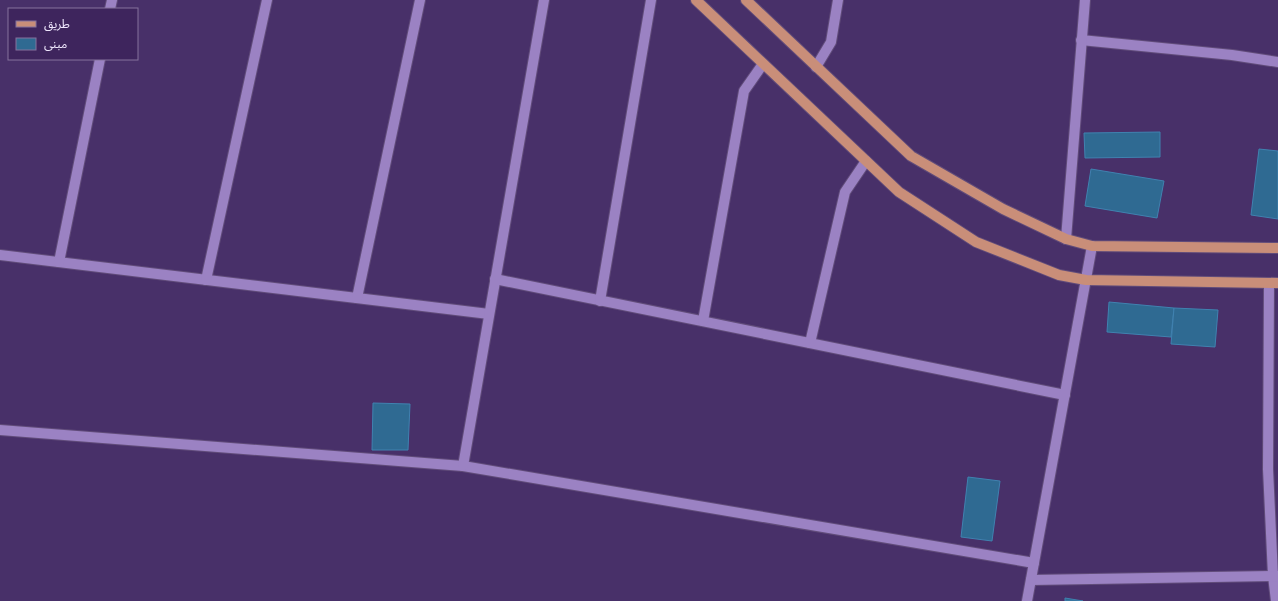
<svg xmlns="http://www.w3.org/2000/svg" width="1278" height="601" viewBox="0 0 1278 601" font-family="'PT Sans Narrow','Noto Sans Arabic',sans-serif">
  <rect width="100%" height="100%" fill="#483069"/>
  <g fill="#2f6a92" stroke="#4082b0">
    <polygon points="1160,132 1160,157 1085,158 1084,133"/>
    <polygon points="1259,149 1278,151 1278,219 1251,215"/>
    <polygon points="1091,169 1164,181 1157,218 1085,206"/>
    <polygon points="1109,302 1174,308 1171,337 1107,332"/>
    <polygon points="1174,308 1218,310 1215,347 1171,344"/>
    <polygon points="373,403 410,404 408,450 372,450"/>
    <polygon points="968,477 1000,481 992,541 961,537"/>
    <polygon points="1065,598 1083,601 1065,601"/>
  </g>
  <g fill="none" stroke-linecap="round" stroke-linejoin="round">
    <g stroke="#614c7a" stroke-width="12">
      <g id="street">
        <polyline points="110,9 112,0"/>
        <polyline points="1081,40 1232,55 1278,62"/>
        <polyline points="816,67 831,42 838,0"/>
        <polyline points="1066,239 1085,0"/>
        <polyline points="0,255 489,314"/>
        <polyline points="59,262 100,59"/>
        <polyline points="495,279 1065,395"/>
        <polyline points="206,280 267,0"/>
        <polyline points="1269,283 1268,469 1273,576 1276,601"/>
        <polyline points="357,298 420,0"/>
        <polyline points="600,301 651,0"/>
        <polyline points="703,321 744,91 763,64"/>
        <polyline points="810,343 845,192 866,161"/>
        <polyline points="0,430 463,466 1034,563"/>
        <polyline points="463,466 544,0"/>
        <polyline points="1031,580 1278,576"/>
        <polyline points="1027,601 1092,246"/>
      </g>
    </g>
    <g stroke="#614c7a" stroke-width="12">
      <g id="primary">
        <polyline points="696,0 899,192 976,242 1059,275 1086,280 1278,283"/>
        <polyline points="746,0 911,156 1003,209 1066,239 1092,246 1278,248"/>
      </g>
    </g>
    <use href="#street" stroke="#9b82c3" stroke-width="10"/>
    <use href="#primary" stroke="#c98e79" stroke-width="10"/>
  </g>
  <rect x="8" y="8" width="130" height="52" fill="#3e255d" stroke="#85739d"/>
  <rect x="16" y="21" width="20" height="6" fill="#c98e79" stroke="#85739d"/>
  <text x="44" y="28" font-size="12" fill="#efe7fd">طريق</text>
  <rect x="16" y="38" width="20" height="12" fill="#2f6a92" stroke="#85739d"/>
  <text x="44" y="48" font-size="12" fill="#efe7fd">مبنى</text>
</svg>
